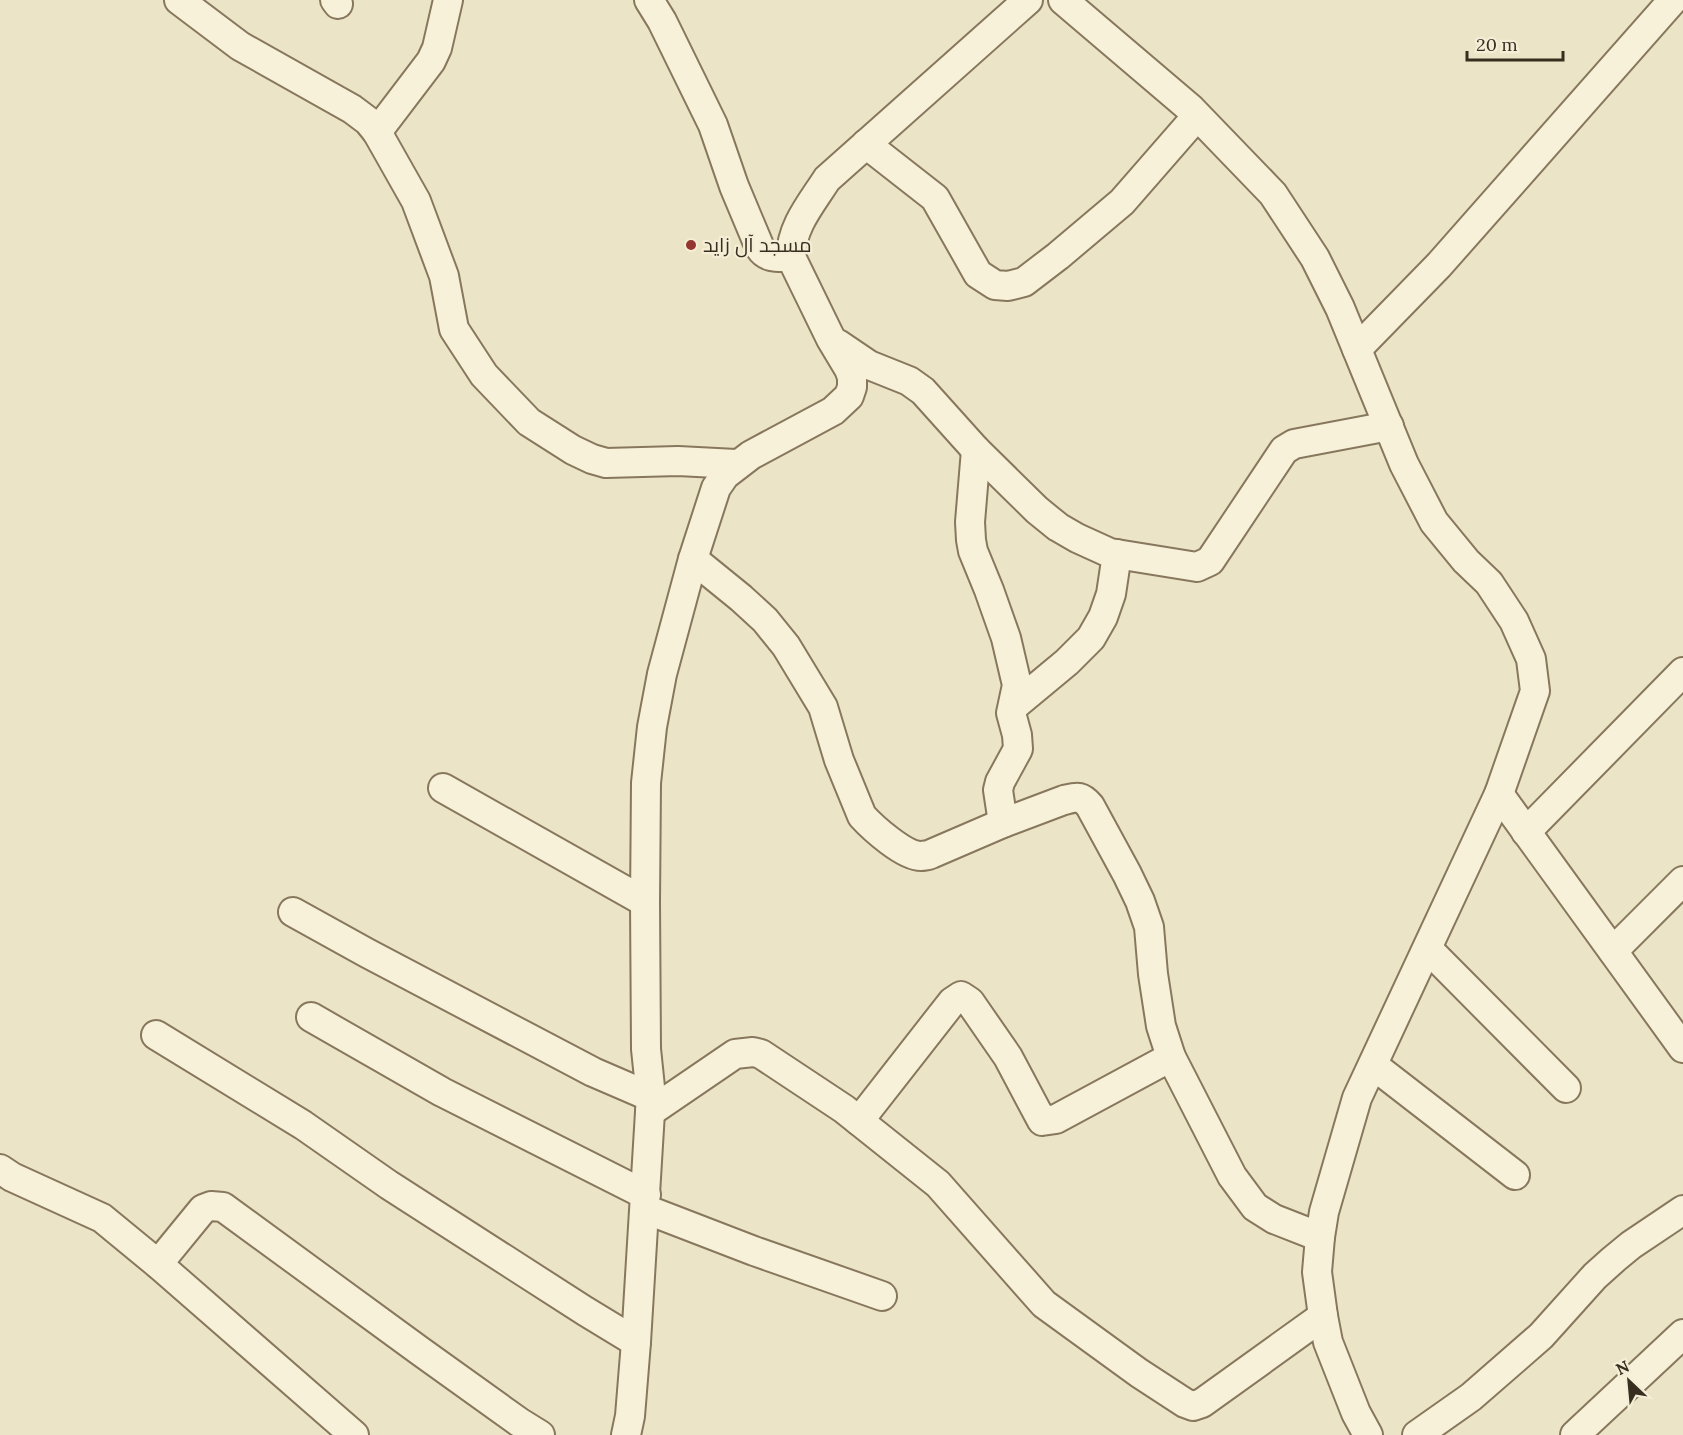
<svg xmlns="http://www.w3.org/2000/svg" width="1683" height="1435" viewBox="0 0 1683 1435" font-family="Lora,Cairo,serif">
  <rect width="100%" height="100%" fill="#ece4c7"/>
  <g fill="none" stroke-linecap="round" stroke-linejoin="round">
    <g stroke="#87775d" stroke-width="32">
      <g id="minor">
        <polyline points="179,0 240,46 352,109 368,121 377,132 416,201 444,276 454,329 484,375 529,422 573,450 592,459 606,463 678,461 736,464"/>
        <polyline points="335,0 338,4"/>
        <path d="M649,0l13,21 51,104 21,61 26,62c7,11 19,9 31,9"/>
        <polyline points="1063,0 1191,109 1273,194 1315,258 1340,308 1404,464 1434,522 1466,561 1489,583 1514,621 1531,659 1535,691 1499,794 1357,1098 1324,1212 1320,1237 1317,1272 1323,1316 1328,1342 1356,1413 1368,1435"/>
        <polyline points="377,132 431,61 437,48 448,0"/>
        <polyline points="866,144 935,198 978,274 995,285 1008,286 1024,282 1058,256 1122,202 1197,116"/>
        <polyline points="838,344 869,365 909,381 923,391 976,450 1037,510 1058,527 1077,538 1110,553 1197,567 1210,561 1284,450 1294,444 1389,426"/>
        <polyline points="1357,349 1439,265 1673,0"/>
        <polyline points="976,450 970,522 971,540 973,551 989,590 1006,638 1017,685 1011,713 1017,735 1018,749 1000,782 998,790 1003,823"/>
        <path d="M693,559l48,39 24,22 21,26 37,61 16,53 23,56c11,12 42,40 59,40 1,0 9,-1 10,-2l72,-31 61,-23c13,-3 17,-5 26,6l37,68 13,27 9,26 4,47 8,52 10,31 61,119 23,31 19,12 46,18"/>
        <polyline points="1014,706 1067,662 1091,638 1103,617 1111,594 1117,554"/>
        <polyline points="443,788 645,902"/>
        <polyline points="1499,794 1683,1048"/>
        <polyline points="1526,832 1683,672"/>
        <polyline points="293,912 367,953 593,1072 651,1097"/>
        <polyline points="1428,949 1566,1088"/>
        <polyline points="1613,951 1683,881"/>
        <polyline points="311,1017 442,1092 646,1195"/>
        <polyline points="156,1035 303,1125 389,1185 585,1311 636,1342"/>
        <polyline points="1373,1065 1515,1175"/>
        <polyline points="650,1112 735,1054 753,1052 761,1054 844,1109 938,1184 1044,1304 1139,1373 1185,1403 1193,1406 1202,1403 1323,1316"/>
        <polyline points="859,1121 952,1002 961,996 970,1002 1008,1057 1042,1121 1056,1119 1171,1057"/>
        <polyline points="0,1169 12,1177 102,1218 158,1264 354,1435"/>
        <polyline points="645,1209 754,1251 882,1296"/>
        <polyline points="158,1264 203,1209 211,1206 223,1207 420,1351 519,1422 540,1435"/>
        <path d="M626,1435l4,-19 6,-74 14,-230 1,-15 -5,-48 -1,-147 1,-119 6,-56 10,-53 31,-115 23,-71 9,-13 26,-20 82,-44 16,-15 3,-9v-10l-3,-8 -18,-30 -40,-82c0,-30 20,-53 36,-78l201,-179"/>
        <polyline points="1417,1435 1471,1397 1541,1336 1595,1276 1614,1259 1631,1245 1683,1210"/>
        <polyline points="1575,1435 1683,1334"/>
      </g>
    </g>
    <use href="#minor" stroke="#f7f1da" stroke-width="28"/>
  </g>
  <circle fill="#933730" stroke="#f4eed6" stroke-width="2" cx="691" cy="245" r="6"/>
  <g text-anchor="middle" stroke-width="4.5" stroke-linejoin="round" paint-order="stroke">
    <g font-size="20" fill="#382e20" stroke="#f4eed6" text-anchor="start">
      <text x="703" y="252">مسجد آل زايد</text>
    </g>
  </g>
  <g transform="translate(1629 1381) rotate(334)" stroke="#f4eed6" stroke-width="4.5" paint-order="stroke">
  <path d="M0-4.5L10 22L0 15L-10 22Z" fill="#382e20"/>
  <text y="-9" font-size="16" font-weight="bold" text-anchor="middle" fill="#382e20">N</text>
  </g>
  <path d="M1467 51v9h96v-9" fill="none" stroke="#382e20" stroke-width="3"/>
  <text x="1476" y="51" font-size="18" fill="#382e20" stroke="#f4eed6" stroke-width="4.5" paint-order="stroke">20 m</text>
</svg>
